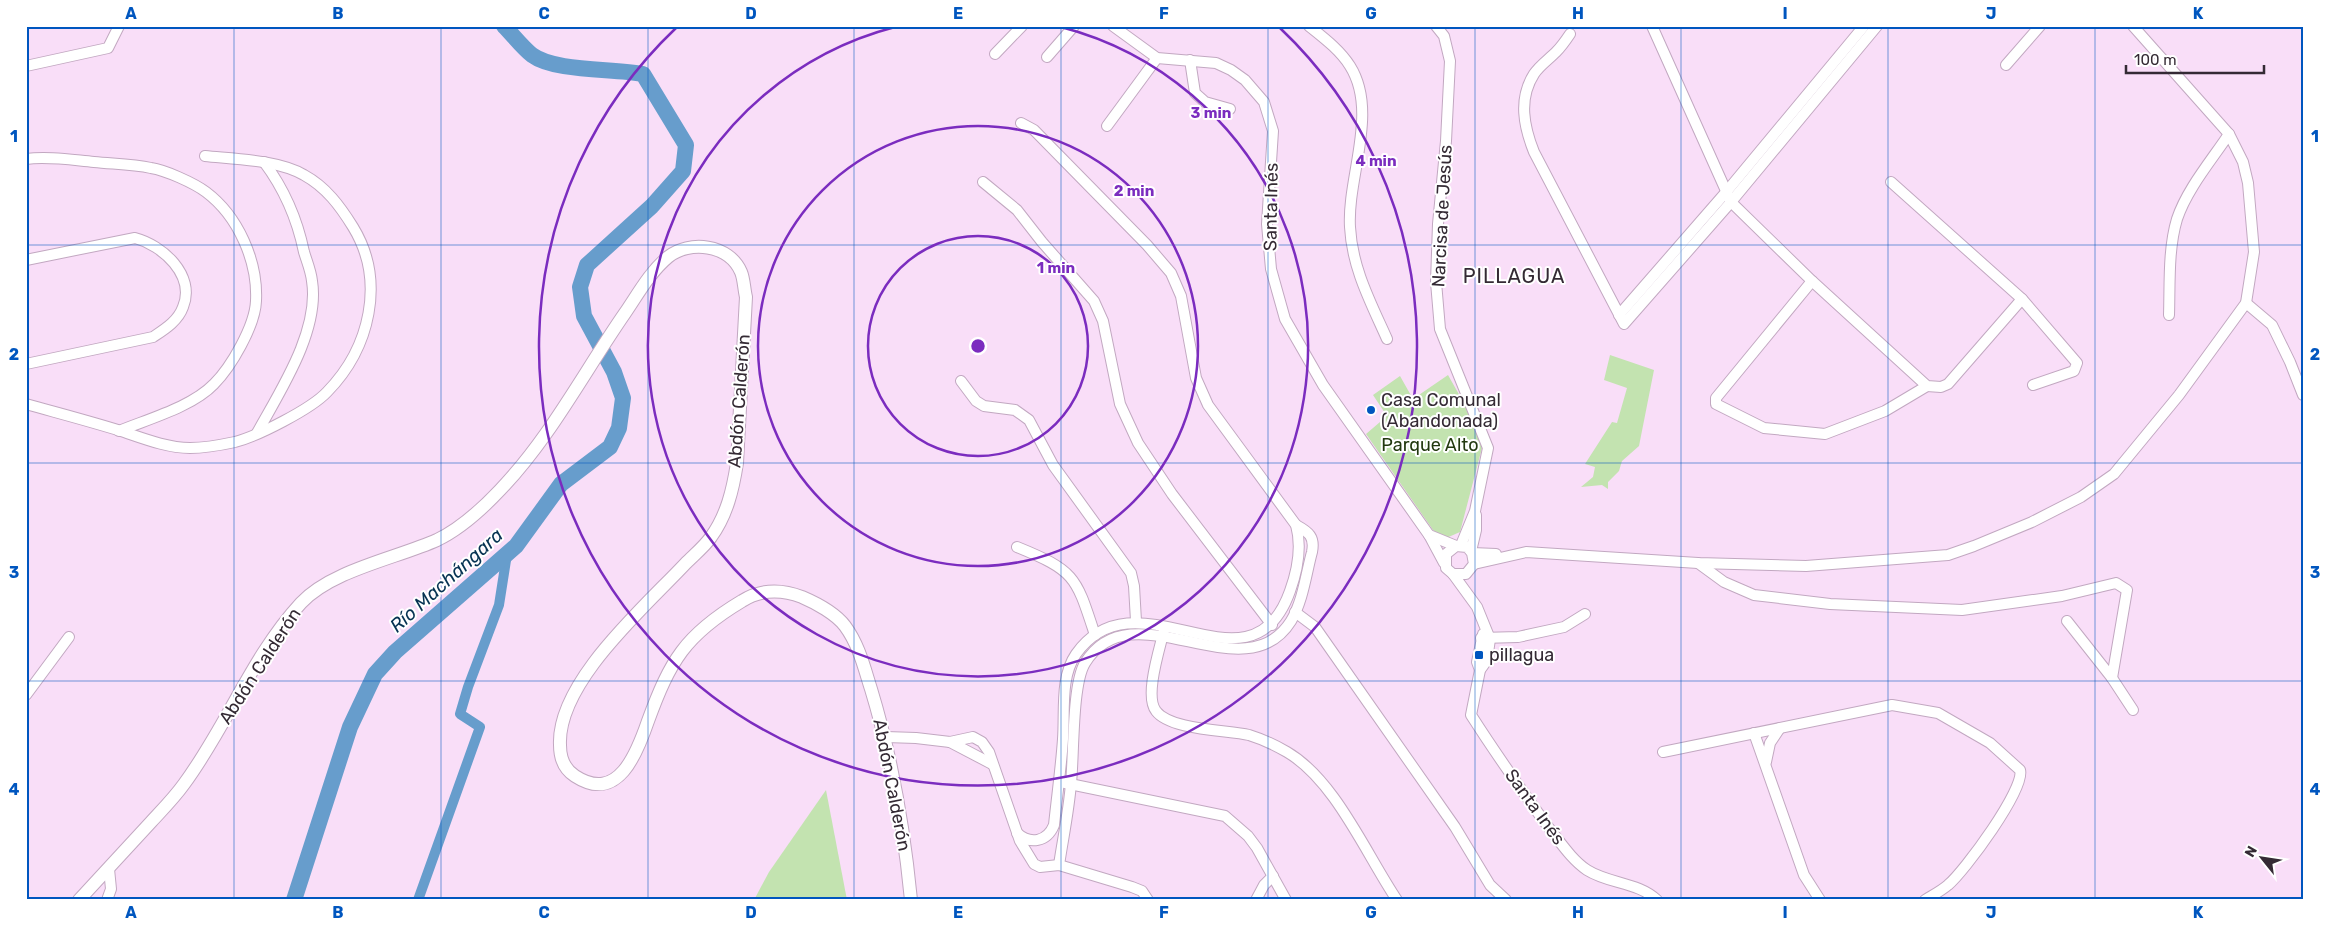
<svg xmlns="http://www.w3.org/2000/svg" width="2329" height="926" viewBox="0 0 2329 926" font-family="Rubik,sans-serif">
  <rect width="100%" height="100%" fill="#f9def8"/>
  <g fill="#c3e3b0">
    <polygon points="1610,355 1654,370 1639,446 1622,461 1619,471 1608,482 1608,489 1602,485 1581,487 1593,477 1595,467 1585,464 1612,422 1617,423 1627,388 1604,380"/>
    <polygon points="1448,375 1465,405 1482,448 1460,532 1444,539 1433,530 1366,434 1387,416 1373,395 1400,376 1413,399"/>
    <polygon points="826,790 847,900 754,900 769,872"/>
  </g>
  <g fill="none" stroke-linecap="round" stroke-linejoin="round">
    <polyline stroke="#679dcc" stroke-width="10" points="418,900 480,727 460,714 468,687 499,605 507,554"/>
    <path stroke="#679dcc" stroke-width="16" d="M294,900l56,-173 25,-53 20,-22 121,-106 45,-62 49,-37 9,-19 4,-30 -9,-26 -30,-56 -4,-29 7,-22 65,-59 31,-35 3,-26 -43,-71c-30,-6 -88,-2 -111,-19 -10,-8 -19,-20 -28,-29"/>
    <g stroke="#c2a8c1" stroke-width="12">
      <g id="minor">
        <polyline points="1113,26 1157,58 1216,63 1231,70 1245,80 1264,102 1273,131 1267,224 1271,269 1285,319 1323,385 1429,535 1444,563"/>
        <path d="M1309,26c15,12 31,24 41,40 29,46 -3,111 0,161 2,41 21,76 37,112"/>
        <polyline points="1436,26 1444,36 1450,61 1446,141 1438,224 1436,282 1440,329 1488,448 1475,511 1461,545"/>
        <polyline points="1652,26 1731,202 1812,281 1927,386 1941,387 1948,384 2022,299 1891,182"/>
        <path d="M1570,34c-4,6 -9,13 -14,18 -7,7 -17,14 -22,22 -16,25 -10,53 0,78l90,172 107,-122 146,-176"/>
        <polyline points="995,54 1022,26"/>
        <polyline points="1047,57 1074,26"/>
        <polyline points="1190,60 1195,93 1205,102 1230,109"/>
        <polyline points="2006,65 2040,26"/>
        <polyline points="26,66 108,48 119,26"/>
        <polyline points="1107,126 1157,58"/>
        <path d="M26,159c22,-3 46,1 68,3 19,2 38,2 57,6 14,2 43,15 55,24 32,24 52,69 50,109 -1,25 -25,66 -42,83 -22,23 -66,35 -95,47"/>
        <polyline points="983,182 1017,210 1042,242 1094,301 1103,321 1120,404 1138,443 1172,494 1272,625"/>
        <path d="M26,260l109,-22c27,7 61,37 48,69 -5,14 -18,22 -30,30l-127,27"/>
        <polyline points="1812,281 1716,398 1716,404 1764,428 1825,434 1885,411 1927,386"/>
        <polyline points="2022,299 2077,363 2074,371 2033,385"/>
        <polyline points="2246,303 2272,325 2290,362 2303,395"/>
        <polyline points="1619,315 1727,191 1864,26"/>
        <path d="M2169,315c1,-31 -1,-66 8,-96 10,-30 34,-58 52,-85"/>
        <polyline points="961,381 976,401 984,406 1015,410 1029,420 1053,465 1131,573 1134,586 1136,621"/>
        <path d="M26,404c32,9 63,17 95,27 21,7 46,17 69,17 14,0 31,-3 45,-6 23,-6 76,-33 92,-50 43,-44 59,-111 26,-165 -13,-21 -27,-40 -49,-52 -25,-15 -70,-16 -99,-19"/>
        <path d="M257,433c23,-42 63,-102 55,-152 -1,-10 -5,-19 -8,-29 -7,-34 -19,-62 -40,-90"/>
        <polyline points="1429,535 1456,546"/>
        <path d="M1017,547c59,24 59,30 78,88"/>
        <polyline points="1471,551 1476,530 1476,515"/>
        <polyline points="1472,553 1474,564 1466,574 1453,574 1446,568 1446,554 1456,546 1467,547 1472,553 1496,554"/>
        <polyline points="1698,563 1724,582 1754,595 1830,604 1962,610 2062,596 2116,583 2127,590 2112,678"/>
        <polyline points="1474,564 1526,552 1698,563 1806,566 1948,555 1974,546 2032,522 2081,497 2114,474 2179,395 2246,303 2254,252 2248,183 2243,162 2229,134 2133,26"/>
        <path d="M1453,574l24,33 13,32 -2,14 -3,10 -5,7 -9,45c25,39 51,76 78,113 12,15 23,32 38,42 22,14 51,12 70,30"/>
        <polyline points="1295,612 1315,627 1455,827 1490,885 1506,900"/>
        <polyline points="2067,621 2112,678 2133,710"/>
        <path d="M1164,630c-4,18 -20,66 -8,81 14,19 70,19 93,24 13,4 26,10 38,17 48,28 79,102 110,148"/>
        <polyline points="1481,638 1518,637 1564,627 1585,614"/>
        <polyline points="1480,670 1477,662 1483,634"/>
        <polyline points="26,695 69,637"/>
        <polyline points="1754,733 1804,875 1820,900"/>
        <polyline points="886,737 916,738 950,742 973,737 982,742 989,752 1020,841 1034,864 1040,867 1059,865 1132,887 1142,891 1148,900"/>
        <polyline points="950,742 992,764"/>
        <path d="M1663,752l229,-47 46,8 52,30 30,27c6,18 -56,102 -72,115 -7,6 -15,10 -23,15"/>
        <polyline points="1766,762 1770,743 1780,728"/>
        <polyline points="1065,783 1225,816 1248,836 1257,848 1286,900"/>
        <path d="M1017,833c13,12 30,9 37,-8 3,-29 7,-57 9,-86 2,-28 -3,-62 13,-85 62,-87 174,50 214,-63 8,-22 12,-44 6,-66l-88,-120 -12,-27 -15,-82 -10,-23 -24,-28 -113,-115 -13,-7"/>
        <path d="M1059,865c4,-27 10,-55 12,-82 3,-28 1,-99 14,-120 47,-77 159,33 206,-42 12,-20 15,-47 21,-69 3,-15 -3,-20 -16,-27"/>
        <polyline points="107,900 111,889 109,869"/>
        <polyline points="1256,900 1264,885 1273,876"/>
      </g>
    </g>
    <g stroke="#c2a8c1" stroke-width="14">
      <path id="tertiary" d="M79,900c24,-26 48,-52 72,-78 11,-12 23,-24 33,-38 43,-58 68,-128 117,-181 31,-33 96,-45 136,-63 23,-11 46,-32 63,-50 50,-52 84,-118 125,-177 13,-19 25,-41 43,-56 21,-17 61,-13 73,15 3,7 3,17 5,25l-9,166c-4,26 -10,52 -26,74 -6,9 -17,18 -25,26 -40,43 -129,119 -126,182 0,12 4,24 15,31 43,28 62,-23 73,-55 22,-60 37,-86 94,-120 19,-12 39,-12 60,-4 14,6 34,17 43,29 14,19 19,41 26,63 21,69 33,139 40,211"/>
    </g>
    <use href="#minor" stroke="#fff" stroke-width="10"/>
    <use href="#tertiary" stroke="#fff" stroke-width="12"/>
  </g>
  <path fill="none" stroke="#0056bf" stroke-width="1" stroke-opacity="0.55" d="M234,26v874M441,26v874M648,26v874M854,26v874M1061,26v874M1268,26v874M1475,26v874M1681,26v874M1888,26v874M2095,26v874M26,245h2277M26,463h2277M26,681h2277"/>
  <g fill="none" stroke="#7b2cbf" stroke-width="2.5">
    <circle cx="978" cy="346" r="110"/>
    <circle cx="978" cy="346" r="220"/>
    <path d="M1061 27A330 330 0 1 1 895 27"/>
    <path d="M1280 28A439 439 0 1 1 676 28"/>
  </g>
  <g fill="#0056bf" stroke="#fff" stroke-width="2">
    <circle cx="1371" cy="410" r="5"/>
    <rect x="1474" y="650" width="10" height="10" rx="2.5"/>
  </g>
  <g text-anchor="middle" stroke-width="4" stroke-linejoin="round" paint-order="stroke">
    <g font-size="18" fill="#342a34" stroke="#fff">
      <text transform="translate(1271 207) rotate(-89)" y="6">Santa Inés</text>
      <text transform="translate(1442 216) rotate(-87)" y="6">Narcisa de Jesús</text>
      <text transform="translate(739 401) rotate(-86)" y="6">Abdón Calderón</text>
      <text transform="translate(260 666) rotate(-57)" y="6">Abdón Calderón</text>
      <text transform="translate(892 785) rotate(79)" y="6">Abdón Calderón</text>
      <text transform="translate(1535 807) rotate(54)" y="6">Santa Inés</text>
    </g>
    <g font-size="18" fill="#342a34" stroke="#fff" text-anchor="start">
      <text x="1381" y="406">Casa Comunal<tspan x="1381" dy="21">(Abandonada)</tspan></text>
      <text x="1489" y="661">pillagua</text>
    </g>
    <g font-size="18" fill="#22390f" stroke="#fff">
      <text x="1430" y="451">Parque Alto</text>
    </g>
    <g font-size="19" font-style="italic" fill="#073353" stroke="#fff">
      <text transform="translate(446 580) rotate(-42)" y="7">Río Machángara</text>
    </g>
    <g font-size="20" letter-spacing="1" fill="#342a34" stroke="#fff">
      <text x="1514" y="283">PILLAGUA</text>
    </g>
  </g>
  <circle cx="978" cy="346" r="8" fill="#7b2cbf" stroke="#fff" stroke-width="2.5"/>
  <g font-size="15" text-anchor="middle" font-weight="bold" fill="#7b2cbf" stroke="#fff" stroke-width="4" stroke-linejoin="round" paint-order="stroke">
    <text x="1211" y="118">3 min</text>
    <text x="1376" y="166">4 min</text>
    <text x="1134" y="196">2 min</text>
    <text x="1056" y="273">1 min</text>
  </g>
  <rect width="2329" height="926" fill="none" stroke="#ffffff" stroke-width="55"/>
  <g transform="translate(2262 858) rotate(300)" stroke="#ffffff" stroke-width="4" paint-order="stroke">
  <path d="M0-4L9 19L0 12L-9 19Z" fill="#342a34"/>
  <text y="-8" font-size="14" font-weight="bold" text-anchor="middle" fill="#342a34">N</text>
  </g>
  <path d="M2126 65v8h138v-8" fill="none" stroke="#342a34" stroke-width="2.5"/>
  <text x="2134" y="65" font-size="15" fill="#342a34" stroke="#ffffff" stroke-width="4" paint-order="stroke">100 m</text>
  <rect x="28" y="28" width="2274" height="870" fill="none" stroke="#0056bf" stroke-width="2"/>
  <g font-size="16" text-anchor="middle" font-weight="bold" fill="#0056bf">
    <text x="131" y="19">A</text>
    <text x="338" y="19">B</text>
    <text x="544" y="19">C</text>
    <text x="751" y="19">D</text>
    <text x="958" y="19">E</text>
    <text x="1164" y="19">F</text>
    <text x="1371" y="19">G</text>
    <text x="1578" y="19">H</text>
    <text x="1785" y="19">I</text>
    <text x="1991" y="19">J</text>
    <text x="2198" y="19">K</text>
    <text x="14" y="142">1</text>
    <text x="2315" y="142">1</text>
    <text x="14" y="360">2</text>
    <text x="2315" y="360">2</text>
    <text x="14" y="578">3</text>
    <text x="2315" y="578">3</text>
    <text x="14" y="795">4</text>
    <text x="2315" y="795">4</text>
    <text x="131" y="918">A</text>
    <text x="338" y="918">B</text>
    <text x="544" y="918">C</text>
    <text x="751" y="918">D</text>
    <text x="958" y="918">E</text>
    <text x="1164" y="918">F</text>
    <text x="1371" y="918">G</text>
    <text x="1578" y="918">H</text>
    <text x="1785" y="918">I</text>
    <text x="1991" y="918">J</text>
    <text x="2198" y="918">K</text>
  </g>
</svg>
